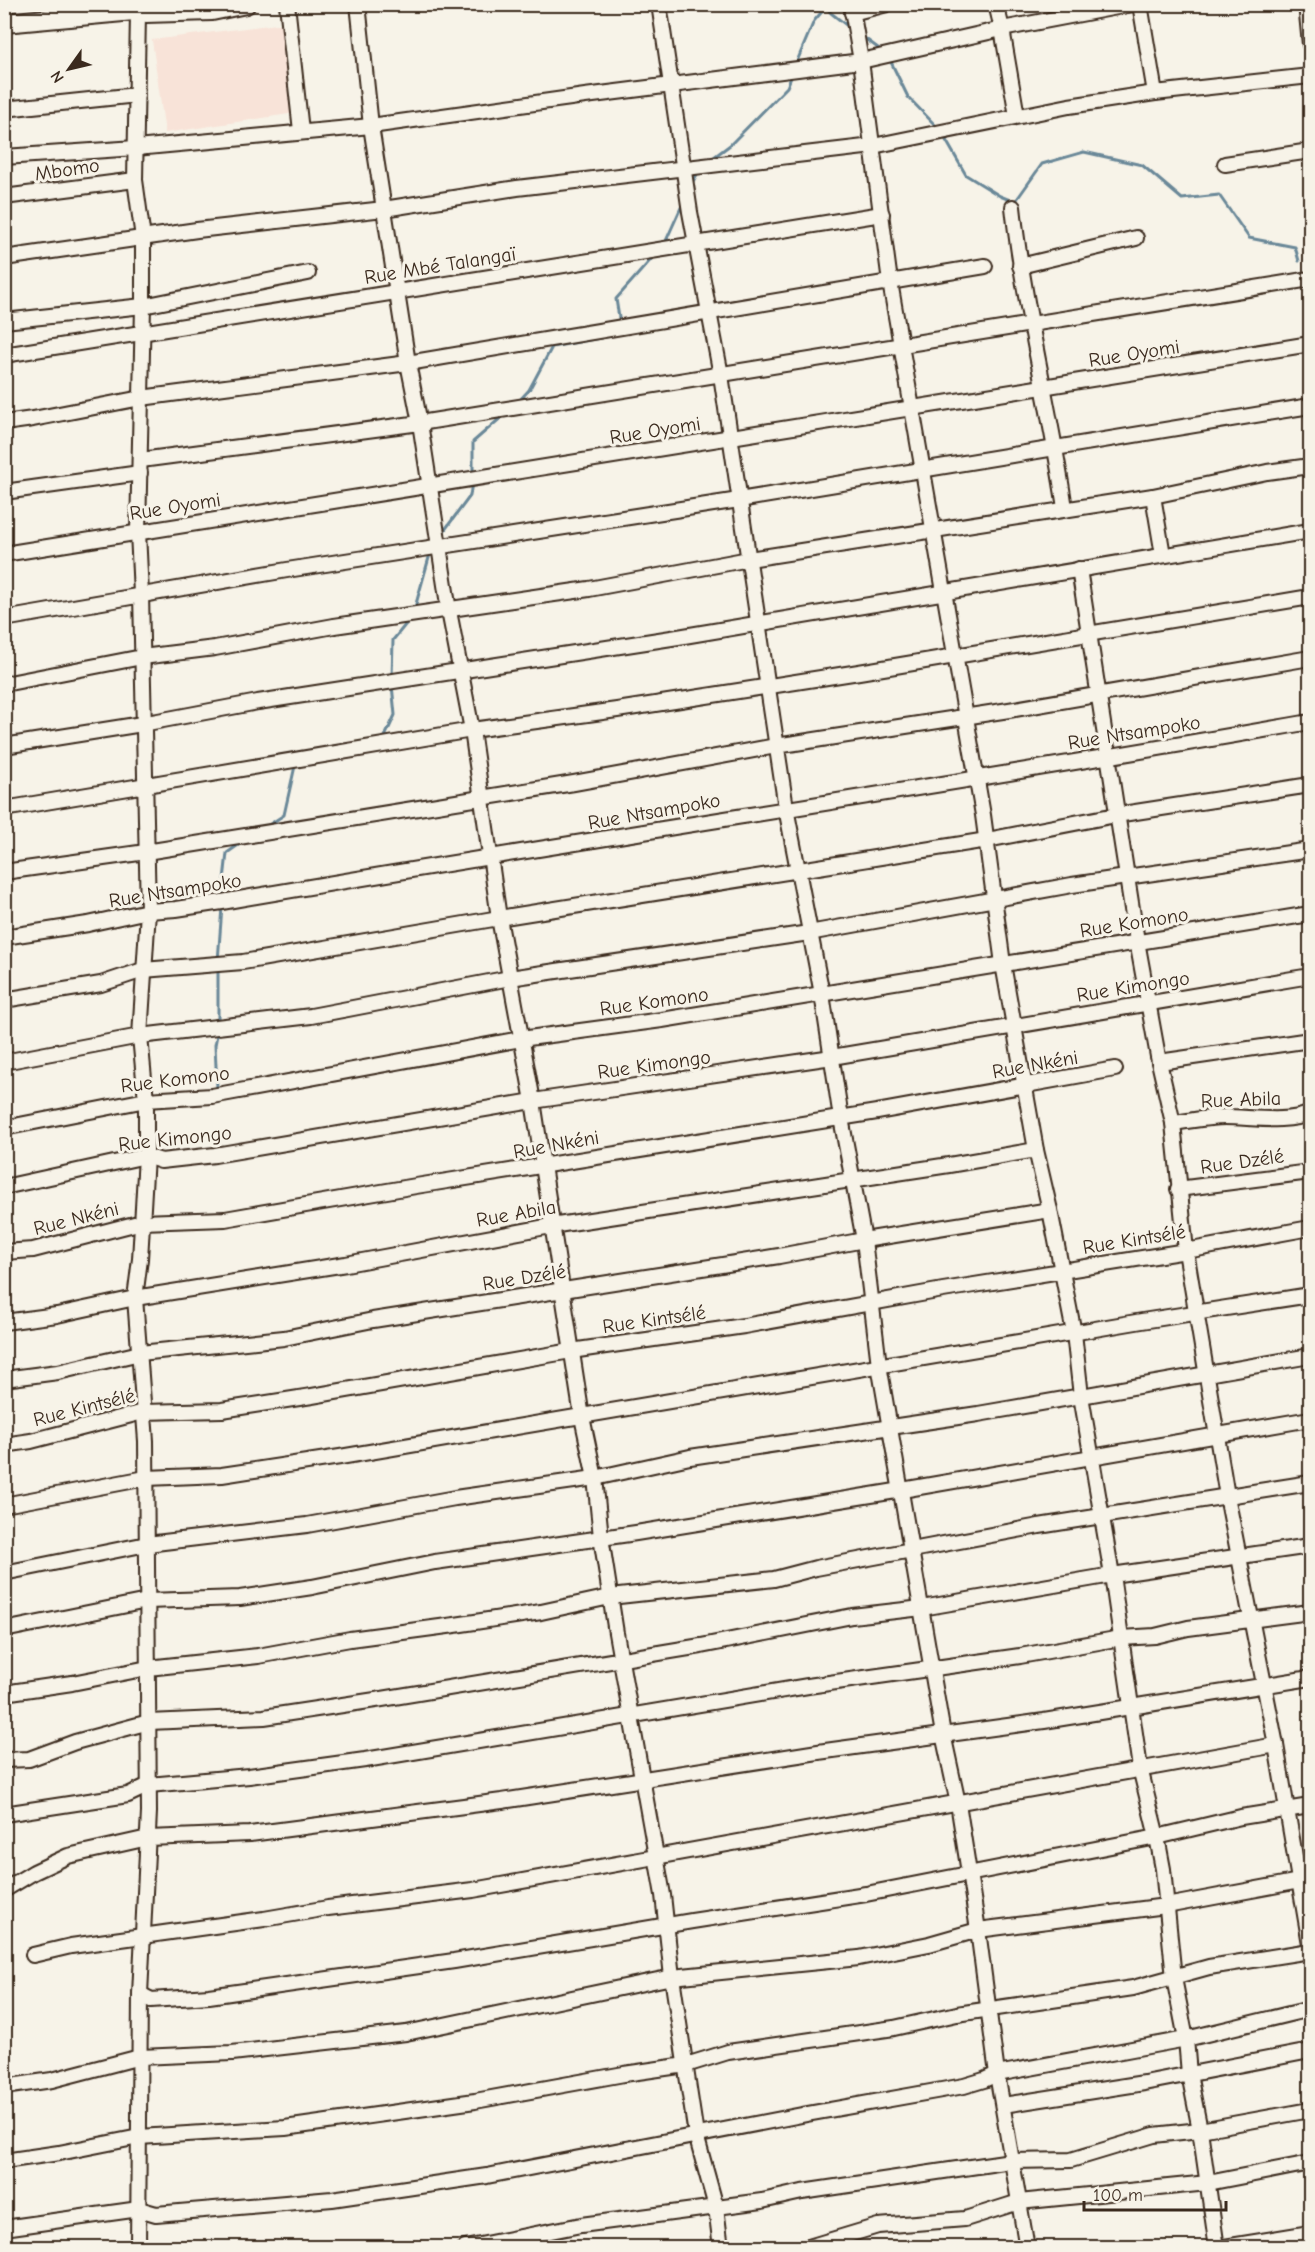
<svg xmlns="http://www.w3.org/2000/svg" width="1315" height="2252" viewBox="0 0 1315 2252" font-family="'Comic Neue',sans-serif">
  <rect width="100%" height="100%" fill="#f7f3e8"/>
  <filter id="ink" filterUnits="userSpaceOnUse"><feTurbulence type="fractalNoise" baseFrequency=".0167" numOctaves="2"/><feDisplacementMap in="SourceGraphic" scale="12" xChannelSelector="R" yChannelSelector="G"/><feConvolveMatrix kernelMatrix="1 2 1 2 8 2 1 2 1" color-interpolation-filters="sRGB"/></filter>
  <g filter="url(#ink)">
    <polygon fill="#f8e3d8" points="285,23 295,113 165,133 152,40"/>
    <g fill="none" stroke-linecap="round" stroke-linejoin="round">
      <g stroke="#6a8898" stroke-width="3">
        <polyline points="824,4 831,13 850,28"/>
        <polyline points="863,37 882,51"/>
        <polyline points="890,60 908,97 937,127"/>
        <polyline points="795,66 814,21 826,7"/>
        <polyline points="943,135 966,175 1000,196 1015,202 1042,164 1084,152 1142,165 1182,199 1219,195 1249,238 1295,247 1299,261"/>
        <polyline points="710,160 730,145 787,87 792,75"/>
        <polyline points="692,183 699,171"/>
        <polyline points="665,243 683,203"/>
        <polyline points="620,324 616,299 655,255"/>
        <polyline points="517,403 529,390 552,347 616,335 618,332"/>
        <polyline points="473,476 473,442 504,415"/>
        <polyline points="441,535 470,496 472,482"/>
        <polyline points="414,611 430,554"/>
        <polyline points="392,678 393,640 410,619"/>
        <polyline points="383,741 395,715 392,685"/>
        <polyline points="267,826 284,815 295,766"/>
        <polyline points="222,898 227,853 244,841"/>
        <polyline points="218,961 222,907"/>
        <polyline points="218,967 218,1024"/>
        <polyline points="217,1088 215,1045 218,1030"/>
      </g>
      <g stroke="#3b2a1e" stroke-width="18">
        <g id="minor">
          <polyline points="287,4 301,131"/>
          <polyline points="358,4 371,126 408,363 420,423 449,611 472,730 499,918 533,1101 582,1417 595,1478 601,1537 616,1633 663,1895 672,1977 696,2135 716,2207 721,2248"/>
          <polyline points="659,4 690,212 721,375 786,808 822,994 841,1118 864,1240 879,1365 943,1734 958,1803 978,1930 997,2074 1027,2248"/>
          <polyline points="851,4 861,61 890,282 983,815 1003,964 1036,1150 1050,1210 1074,1333 1081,1396 1112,1575 1140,1768 1157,1837 1163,1869 1174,1978 1186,2039 1189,2074 1200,2130 1217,2248"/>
          <polyline points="996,4 1002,29 1017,116"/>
          <polyline points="1140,4 1155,93"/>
          <polyline points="1306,4 1310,45"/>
          <polyline points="852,13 887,4"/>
          <polyline points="4,109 137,95"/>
          <polyline points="4,157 136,148 371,126 585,96 861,61 1002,29 1133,4"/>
          <polyline points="1225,164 1310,151"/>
          <polyline points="4,197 135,180"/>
          <path d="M1013,207c11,101 37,200 52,301"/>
          <polyline points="4,258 197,230 384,209 517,188 873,146 1069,106 1155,93 1310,76"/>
          <polyline points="1020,266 1136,238"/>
          <polyline points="4,321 143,306 308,273"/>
          <polyline points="4,355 882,214"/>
          <polyline points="4,423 33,419 141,398 408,363 985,266"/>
          <polyline points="141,460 420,423 1310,279"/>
          <polyline points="4,492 140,473"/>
          <polyline points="1153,496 1163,555"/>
          <polyline points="4,554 1310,344"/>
          <polyline points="1079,569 1137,941 1159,1062 1173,1123 1186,1251 1227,1496 1276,1745 1310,1944"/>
          <polyline points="4,619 287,570 739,500 1310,406"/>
          <polyline points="4,684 142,657 215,648 334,626 589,589 749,559 1153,496 1267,472 1310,466"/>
          <polyline points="4,746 142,724 258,702 678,637 1310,531"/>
          <polyline points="4,809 472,730 617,710 859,672 1310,597"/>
          <polyline points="4,872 146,852 574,783 776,746 1009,710 1310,658"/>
          <path d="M4,937l84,-13 60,-13 28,-2 46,-7c362,-63 726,-116 1088,-180"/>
          <polyline points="4,1000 101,984 143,970 243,962 499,918 987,840 1116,815 1310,785"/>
          <polyline points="4,1062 140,1036 311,1016 510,978 809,933 1072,885 1310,850"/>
          <polyline points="1159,1062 1310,1040"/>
          <path d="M1173,1123c17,-2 35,-6 52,-6 25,0 63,7 85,-4"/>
          <polyline points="4,1128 146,1100 212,1096 521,1039 662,1020 1310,914"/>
          <polyline points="4,1187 146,1156 161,1161 215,1155 533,1101 832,1057 1310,976"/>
          <polyline points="1178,1189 1310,1172"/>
          <polyline points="4,1252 33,1250 142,1222 225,1219 416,1186 877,1112 1115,1069"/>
          <polyline points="4,1322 57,1315 135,1298 346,1264 551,1226 949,1165 1036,1150"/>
          <polyline points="4,1379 58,1372 140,1353 284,1338 373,1320 779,1256 864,1240 1050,1210"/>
          <polyline points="4,1445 31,1441 143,1412 222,1410 312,1396 571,1351 744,1326 943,1290 1186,1251 1310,1228"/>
          <polyline points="4,1505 146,1478 222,1475 340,1457 1142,1321 1310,1295"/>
          <polyline points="4,1573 147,1544 307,1525 455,1498 595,1478 690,1457 978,1414 1310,1356"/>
          <polyline points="4,1630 147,1601 240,1598 312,1587 435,1562 636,1533 902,1490 1310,1419"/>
          <polyline points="4,1693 72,1683 148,1668 258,1656 350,1639 455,1625 541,1612 610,1597 774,1579 816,1568 1039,1526 1310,1483"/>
          <polyline points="4,1760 29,1759 75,1742 149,1722 264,1717 382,1699 701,1646 852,1616 922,1608 1112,1575 1310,1546"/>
          <polyline points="4,1814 128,1795 149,1785 249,1776 365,1760 808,1686 1020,1656 1121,1638 1155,1636 1188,1628 1310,1612"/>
          <polyline points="4,1890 34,1872 68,1856 148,1838 250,1834 502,1801 818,1752 1044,1721 1310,1678"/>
          <polyline points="33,1955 71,1946 264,1919 328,1908 473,1890 1276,1745"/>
          <polyline points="140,1994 151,2000 209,1996 454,1961 692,1921 866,1894 1157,1837 1241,1817 1310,1806"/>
          <polyline points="4,2087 52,2080 140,2057 232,2053 406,2033 672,1977 859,1958 929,1944 978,1930 1166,1906 1310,1879"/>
          <polyline points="1003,2105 1144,2083 1310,2051"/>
          <polyline points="4,2161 59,2153 139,2137 285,2128 475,2101 624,2074 686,2065 728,2052 894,2028 957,2014 1133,1988 1209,1967 1310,1951"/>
          <polyline points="4,2228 139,2209 156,2214 332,2199 487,2176 807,2114 964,2086 984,2080 997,2074 1186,2039 1310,2009"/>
          <polyline points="138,2248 140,1994 149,1812 146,1441 135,1298 140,1259 146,1156 146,1100 140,1036 148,911 141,594 138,532 143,306 143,238 135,180 138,14"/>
          <polyline points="465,2248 581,2225 762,2201 802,2192 1011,2161 1071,2160 1154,2135 1200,2130 1310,2110"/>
          <polyline points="805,2248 878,2226 965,2219 1019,2202 1208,2183 1310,2163"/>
          <polyline points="1218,2248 1310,2233"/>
        </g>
      </g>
      <g stroke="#3b2a1e" stroke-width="22">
        <g id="major">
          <polyline points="146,13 212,11 246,4"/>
          <polyline points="4,23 134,11"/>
        </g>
      </g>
      <use href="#minor" stroke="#f7f3e8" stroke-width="14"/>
      <use href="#major" stroke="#f7f3e8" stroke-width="18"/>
    </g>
  </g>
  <g text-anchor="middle" stroke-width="6" stroke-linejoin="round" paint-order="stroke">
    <g font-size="20" fill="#3b2a1e" stroke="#f7f3e8">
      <text transform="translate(67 169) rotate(-8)" y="7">Mbomo</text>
      <text transform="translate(440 265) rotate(-9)" y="7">Rue Mbé Talangaï</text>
      <text transform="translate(1134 353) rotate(-9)" y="7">Rue Oyomi</text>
      <text transform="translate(655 430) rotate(-9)" y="7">Rue Oyomi</text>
      <text transform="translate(175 506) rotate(-9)" y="7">Rue Oyomi</text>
      <text transform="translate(1134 732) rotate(-9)" y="7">Rue Ntsampoko</text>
      <text transform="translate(654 811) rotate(-10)" y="7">Rue Ntsampoko</text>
      <text transform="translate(175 890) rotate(-9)" y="7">Rue Ntsampoko</text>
      <text transform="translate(1134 922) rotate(-9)" y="7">Rue Komono</text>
      <text transform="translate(1133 986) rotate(-9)" y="7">Rue Kimongo</text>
      <text transform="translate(654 1001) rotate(-8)" y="7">Rue Komono</text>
      <text transform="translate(654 1064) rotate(-8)" y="7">Rue Kimongo</text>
      <text transform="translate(1035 1064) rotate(-10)" y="7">Rue Nkéni</text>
      <text transform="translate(175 1079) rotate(-7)" y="7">Rue Komono</text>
      <text transform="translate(1241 1099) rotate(-2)" y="7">Rue Abila</text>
      <text transform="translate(175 1138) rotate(-6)" y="7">Rue Kimongo</text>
      <text transform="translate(556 1144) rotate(-10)" y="7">Rue Nkéni</text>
      <text transform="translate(1242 1161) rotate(-8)" y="7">Rue Dzélé</text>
      <text transform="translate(516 1213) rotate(-10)" y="7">Rue Abila</text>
      <text transform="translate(76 1218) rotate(-14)" y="7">Rue Nkéni</text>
      <text transform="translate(1134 1239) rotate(-9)" y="7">Rue Kintsélé</text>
      <text transform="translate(524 1277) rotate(-9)" y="7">Rue Dzélé</text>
      <text transform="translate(654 1319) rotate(-8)" y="7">Rue Kintsélé</text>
      <text transform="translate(84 1407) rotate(-14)" y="7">Rue Kintsélé</text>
    </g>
  </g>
  <rect width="1315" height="2252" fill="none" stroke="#f7f3e8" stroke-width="24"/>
  <rect x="12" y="12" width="1291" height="2228" fill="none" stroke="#3b2a1e" stroke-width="2" filter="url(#ink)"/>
  <g transform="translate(69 69) rotate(236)" stroke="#f7f3e8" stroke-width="4.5" paint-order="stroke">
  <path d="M0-4.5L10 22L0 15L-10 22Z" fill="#3b2a1e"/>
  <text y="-9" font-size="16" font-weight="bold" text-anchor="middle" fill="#3b2a1e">N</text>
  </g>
  <path d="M1084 2201v9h142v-9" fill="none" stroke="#3b2a1e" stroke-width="3"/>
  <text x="1093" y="2201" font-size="18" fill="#3b2a1e" stroke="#f7f3e8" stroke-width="4.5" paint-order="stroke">100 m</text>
</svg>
